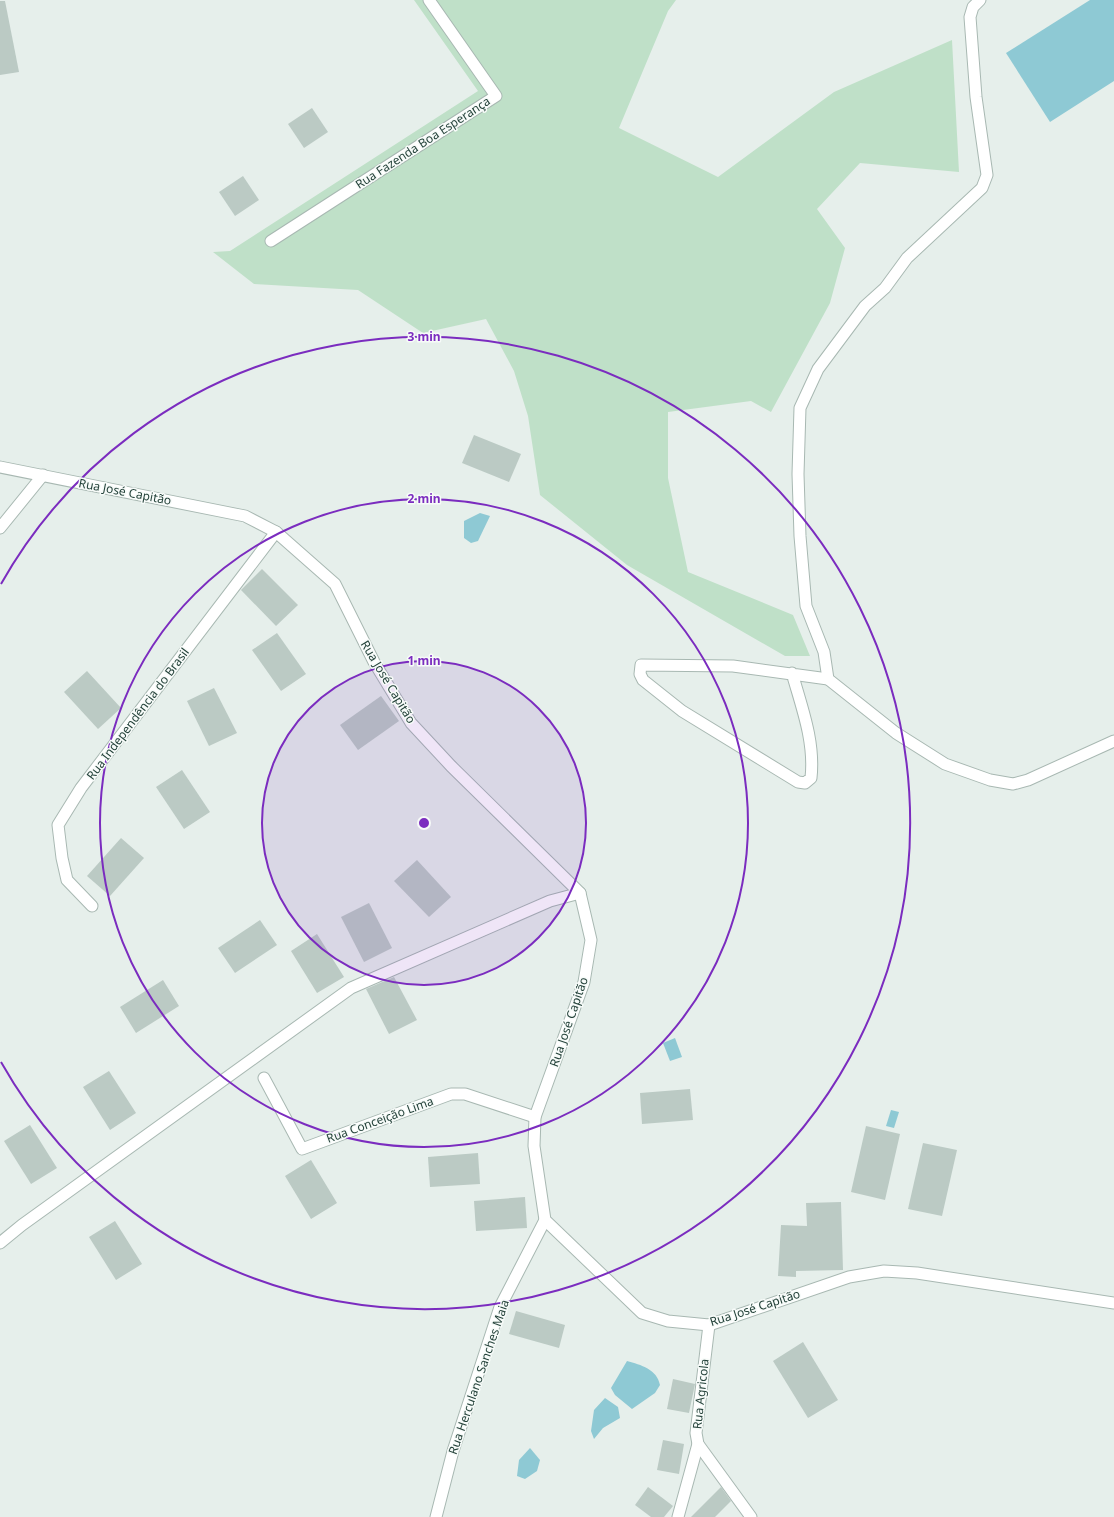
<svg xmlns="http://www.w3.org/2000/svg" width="1114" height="1517" viewBox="0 0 1114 1517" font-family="'Noto Sans',sans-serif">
  <rect width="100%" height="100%" fill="#e6efeb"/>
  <polygon fill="#bfe0c8" points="414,0 676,0 668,11 619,128 718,177 834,92 952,40 959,172 860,163 817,209 845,248 830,303 771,412 751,401 668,412 668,478 688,572 793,615 810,656 785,656 627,565 540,495 528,416 514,371 486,319 423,333 358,290 254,284 213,252 230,251 478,91"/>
  <g fill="#8ec9d4">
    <polygon points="1090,0 1114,0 1114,81 1050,122 1006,53"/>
    <polygon points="480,513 490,516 478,541 471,543 464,538 464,521"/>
    <polygon points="675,1038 682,1057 670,1061 663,1043"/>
    <polygon points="891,1110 899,1112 894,1128 886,1126"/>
    <path d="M627,1361c14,4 30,8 33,24l-5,8 -23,16 -17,-14 -4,-7z"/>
    <polygon points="605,1398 618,1407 620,1418 603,1428 594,1439 591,1431 594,1410"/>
    <polygon points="530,1448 540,1460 537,1471 525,1479 517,1476 519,1460"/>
  </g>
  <g fill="#bbcac4">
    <polygon points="0,1 5,1 19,72 0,75"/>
    <polygon points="312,108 328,132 304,148 288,124"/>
    <polygon points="243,176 259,200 235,216 219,192"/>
    <polygon points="474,435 521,454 509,482 462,463"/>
    <polygon points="262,569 298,605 276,626 241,590"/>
    <polygon points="277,633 306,674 281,691 252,650"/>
    <polygon points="87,671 121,708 98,729 64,692"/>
    <polygon points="214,688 237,733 209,746 187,701"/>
    <polygon points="381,696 399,721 358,750 340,725"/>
    <polygon points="182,770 210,812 184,829 156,787"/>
    <polygon points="121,838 144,858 110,896 87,876"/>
    <polygon points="417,860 451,897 429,917 394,881"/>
    <polygon points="369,903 392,948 364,962 341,917"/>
    <polygon points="260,920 277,945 235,973 218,948"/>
    <polygon points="317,934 344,977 317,993 291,951"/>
    <polygon points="394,977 417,1020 389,1034 366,989"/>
    <polygon points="163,980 179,1006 136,1033 120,1007"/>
    <polygon points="109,1071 136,1113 110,1130 83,1087"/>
    <polygon points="690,1089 693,1120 642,1124 640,1093"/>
    <polygon points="30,1125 57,1168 31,1184 4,1141"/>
    <polygon points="866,1126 900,1134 885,1200 851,1192"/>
    <polygon points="923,1143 957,1150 942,1216 908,1209"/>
    <polygon points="478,1153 480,1184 430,1187 428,1157"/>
    <polygon points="311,1160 337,1203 311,1219 285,1176"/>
    <polygon points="525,1197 527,1228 476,1231 474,1201"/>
    <polygon points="841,1202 843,1270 796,1271 796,1277 778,1276 781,1225 807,1226 806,1203"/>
    <polygon points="115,1221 142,1264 116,1280 89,1237"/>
    <polygon points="516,1311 565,1325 559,1348 509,1334"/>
    <polygon points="803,1342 838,1400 808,1418 773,1361"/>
    <polygon points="673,1379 695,1384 689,1413 667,1409"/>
    <polygon points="663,1440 684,1444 679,1474 657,1470"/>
    <polygon points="648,1487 673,1506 664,1517 651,1517 635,1505"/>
    <polygon points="721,1487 731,1501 715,1517 691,1517"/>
  </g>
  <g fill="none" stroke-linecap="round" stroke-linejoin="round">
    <g stroke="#a8b8b2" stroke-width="13">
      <g id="street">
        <polyline points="980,0 973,7 970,17 976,97 987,175 982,188 907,258 885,288 865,306 818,369 800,408 798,474 800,536 806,606 824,652 828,679 896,733 945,764 990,780 1013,784 1028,780 1114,741"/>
        <polyline points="271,241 496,96 429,0"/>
        <polyline points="0,467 245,516 276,532 335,584 374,662 411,723 451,766 580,893 591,940 584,982 535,1117 534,1146 545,1220 642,1313 668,1321 709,1325 849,1277 884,1271 917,1273 1114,1303"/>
        <polyline points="0,528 43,475"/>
        <path d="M792,673c10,35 23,69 19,105l-6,5 -7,-1 -116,-71 -39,-31 -3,-6 1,-9 92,1 95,13"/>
        <polyline points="92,906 67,880 62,858 58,825 81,788 276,532"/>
        <polyline points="264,1078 302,1149 451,1094 465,1094 535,1117"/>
        <polyline points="0,1243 22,1225 351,988 550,901 580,893"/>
        <polyline points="709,1325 696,1433 698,1444 751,1517"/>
        <polyline points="436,1517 453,1451 500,1307 545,1220"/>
        <polyline points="678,1517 698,1444"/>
      </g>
    </g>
    <use href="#street" stroke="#fff" stroke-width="11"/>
  </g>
  <circle cx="424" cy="823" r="162" fill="#7b2cbf" fill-opacity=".12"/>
  <g fill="none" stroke="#7b2cbf" stroke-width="2">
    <circle cx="424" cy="823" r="162"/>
    <circle cx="424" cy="823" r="324"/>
    <path d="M1 584A486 486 0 1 1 1 1062"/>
  </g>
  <g text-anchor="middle" stroke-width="3" stroke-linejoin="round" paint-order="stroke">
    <g font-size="12" fill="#24423a" stroke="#f7fbf9">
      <text transform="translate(423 143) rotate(-33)" y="4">Rua Fazenda Boa Esperança</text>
      <text transform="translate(125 492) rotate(11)" y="4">Rua José Capitão</text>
      <text transform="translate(388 682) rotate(59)" y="4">Rua José Capitão</text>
      <text transform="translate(138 714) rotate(-53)" y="4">Rua Independência do Brasil</text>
      <text transform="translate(569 1022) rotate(-71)" y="4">Rua José Capitão</text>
      <text transform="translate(380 1120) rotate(-20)" y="4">Rua Conceição Lima</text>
      <text transform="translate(755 1308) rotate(-18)" y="4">Rua José Capitão</text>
      <text transform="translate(479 1377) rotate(-71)" y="4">Rua Herculano Sanches Maia</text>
      <text transform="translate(701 1394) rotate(-84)" y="4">Rua Agricola</text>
    </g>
  </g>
  <circle cx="424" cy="823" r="6" fill="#7b2cbf" stroke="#f7fbf9" stroke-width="2"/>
  <g font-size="12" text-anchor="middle" font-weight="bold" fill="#7b2cbf" stroke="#f7fbf9" stroke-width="3" stroke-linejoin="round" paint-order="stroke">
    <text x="424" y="341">3 min</text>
    <text x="424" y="503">2 min</text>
    <text x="424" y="665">1 min</text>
  </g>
</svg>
